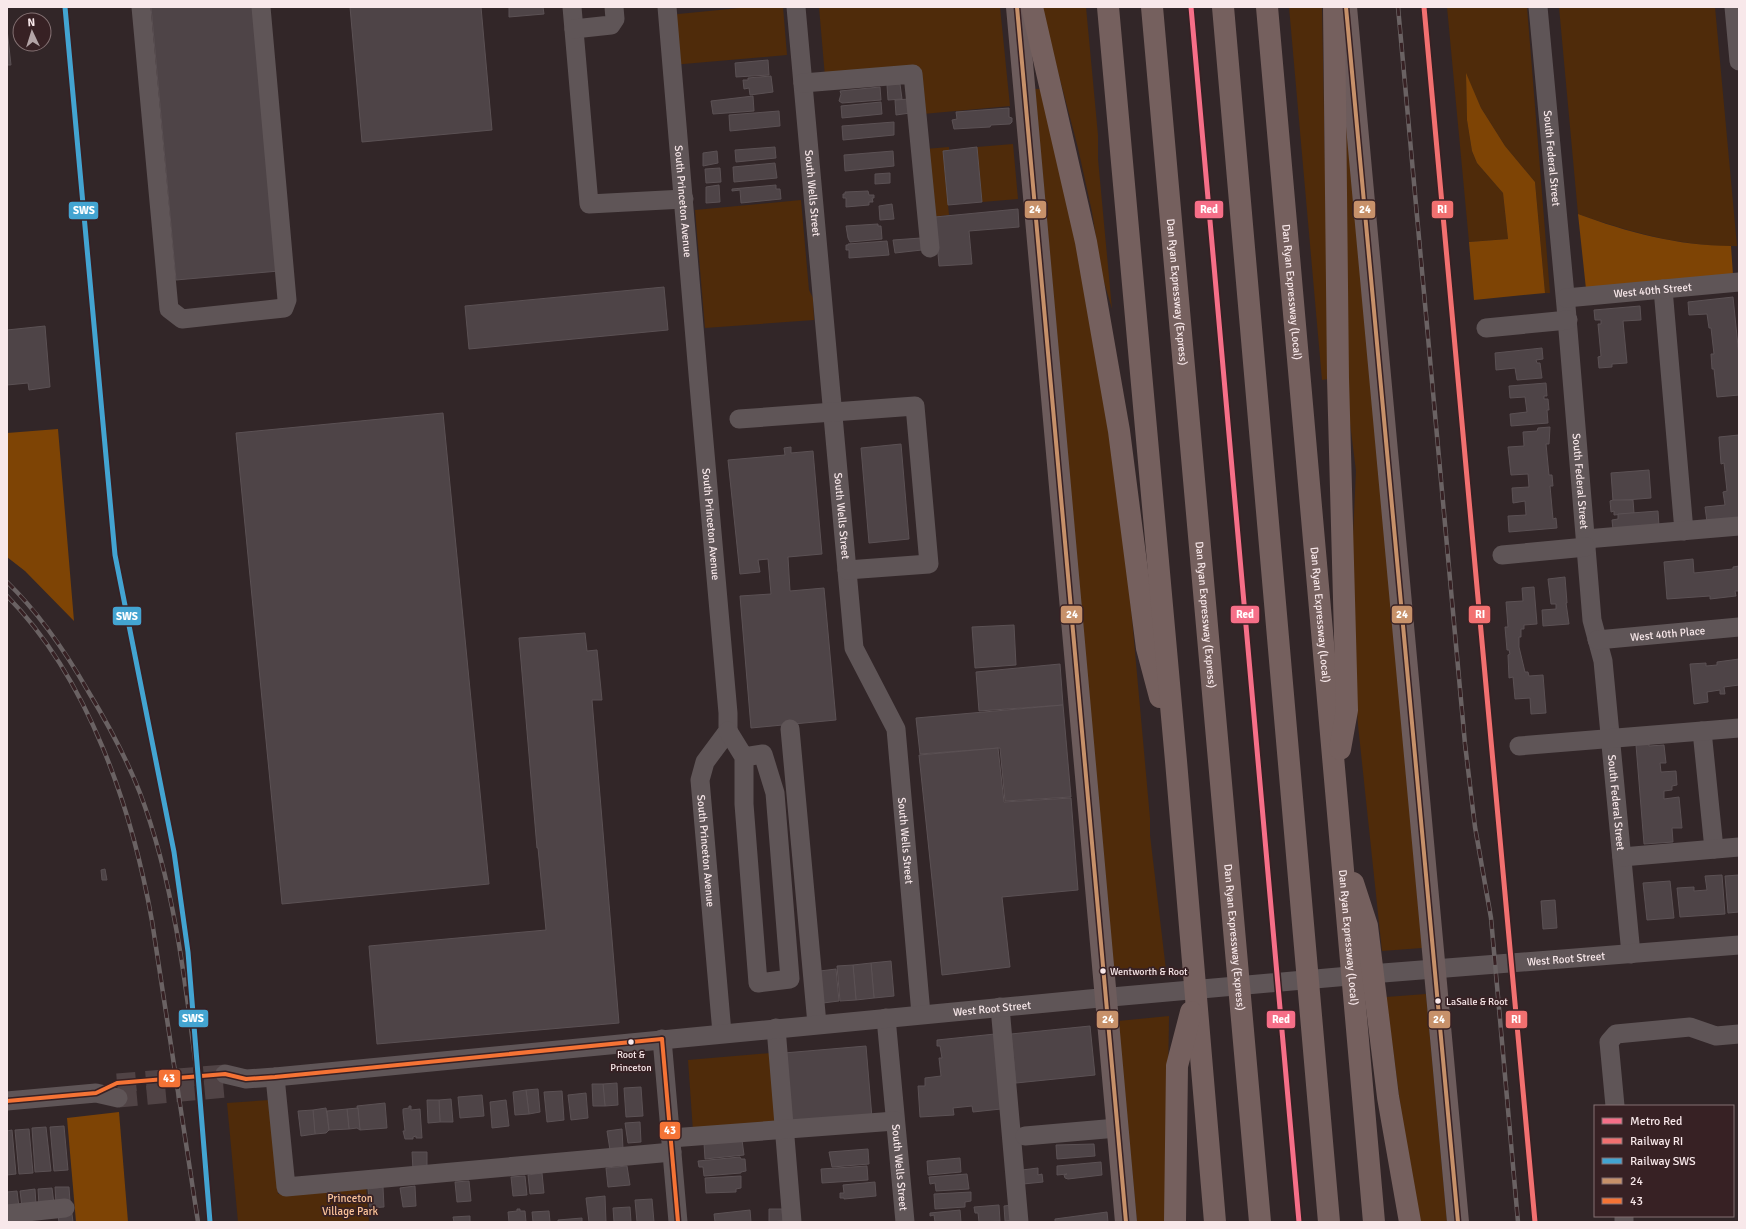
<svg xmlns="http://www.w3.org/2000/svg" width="1746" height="1229" viewBox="0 0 1746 1229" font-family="Signika,sans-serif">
  <rect width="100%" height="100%" fill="#322628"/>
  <g fill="#4f2b0a">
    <polygon points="750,7 783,7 787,55 672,65 668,15"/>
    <polygon points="819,7 1000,7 1010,106 923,114 919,68 825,77"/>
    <polygon points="1041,7 1086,7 1098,135 1098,159 1112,309 1102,275 1092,212 1078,148"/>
    <polygon points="1289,7 1322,7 1329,379 1322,380"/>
    <polygon points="1447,7 1527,7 1550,293 1545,293 1535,182 1505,146 1481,108 1466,74 1467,120 1472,151 1477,163 1503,193 1508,239 1469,242"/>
    <path d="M1559,7h156l22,239c-56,1 -107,-14 -159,-32z"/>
    <polygon points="1035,89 1041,89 1078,254 1098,363 1125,541 1150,818 1150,835 1166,970 1119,974 1113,968"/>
    <polygon points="1346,96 1422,948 1382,951 1358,725 1353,644 1353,535 1356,471 1347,399"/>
    <polygon points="1013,144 1018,199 982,202 977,147"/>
    <polygon points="949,147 949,150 943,151 949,215 931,217 925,149"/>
    <polygon points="801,200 809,290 813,298 814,320 705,328 695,210"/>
    <polygon points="1426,994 1447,1222 1420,1222 1405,1140 1386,997"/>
    <polygon points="1169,1016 1166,1222 1137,1222 1118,1021"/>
    <polygon points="771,1053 778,1124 693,1131 688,1060"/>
    <polygon points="270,1100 278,1194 366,1186 369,1222 238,1222 227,1103"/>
  </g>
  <g fill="#7e4405">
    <polygon points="1466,73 1481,108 1505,146 1535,182 1545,293 1474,300 1469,242 1508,239 1503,193 1477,163 1472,151 1467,120"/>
    <path d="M1578,214c49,18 100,32 153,32l2,29 -147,14z"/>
    <polygon points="58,429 74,621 25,571 7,557 7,433"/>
    <polygon points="119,1112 128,1222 76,1222 67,1118"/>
  </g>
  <g fill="#4e4447" stroke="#5b5154">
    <polygon points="151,7 255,7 279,271 176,280"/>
    <polygon points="350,7 481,7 492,130 362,142"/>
    <polygon points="509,7 543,7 544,14 509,17"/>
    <polygon points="7,29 11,65 7,65"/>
    <polygon points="768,60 769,75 736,77 735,63"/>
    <polygon points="771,76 773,92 750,95 749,88 744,89 743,80 748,80 748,78"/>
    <polygon points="900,84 902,99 888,100 887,85"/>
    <polygon points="880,87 881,100 842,103 839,101 841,94 840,91"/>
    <polygon points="753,96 754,111 713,114 711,101"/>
    <polygon points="909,99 910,113 896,115 895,100"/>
    <polygon points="881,102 882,114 842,118 841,106"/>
    <polygon points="1009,108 1009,117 1012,118 1012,122 1010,124 991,125 990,127 954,129 952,120 957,119 956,112"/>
    <polygon points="779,111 780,126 730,131 729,115"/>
    <polygon points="894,122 894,135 843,140 842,126"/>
    <polygon points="775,147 776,158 736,162 735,150"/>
    <polygon points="977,147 982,202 948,205 943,151"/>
    <polygon points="717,151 718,163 703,166 703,153"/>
    <polygon points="893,151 894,166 845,171 844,155"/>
    <polygon points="775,163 777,178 734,182 733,167"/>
    <polygon points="720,168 721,182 706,183 705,169"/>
    <polygon points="890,173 890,183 875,184 875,174"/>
    <polygon points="719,185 720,202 706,203 706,187"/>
    <polygon points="776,185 776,189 780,189 781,199 741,203 740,190 732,191 732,189"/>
    <polygon points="868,191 869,195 874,195 874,198 872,198 873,202 869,202 869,205 846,207 846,198 843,198 843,194 845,194 845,192"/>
    <polygon points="892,204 894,219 880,220 879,206"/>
    <polygon points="1018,209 1019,227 969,231 972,264 939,266 935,217"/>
    <polygon points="878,224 878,226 881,226 882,239 850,242 848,238 846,226"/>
    <polygon points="921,238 922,250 895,253 893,240"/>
    <polygon points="887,241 889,255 849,258 849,250 846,250 846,245 848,245 848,244"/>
    <polygon points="664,287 668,330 469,349 465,306"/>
    <polygon points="1733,297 1739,356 1739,395 1717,397 1714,369 1712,369 1711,354 1714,354 1711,328 1709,328 1707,314 1689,315 1688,302"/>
    <polygon points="1640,306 1641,320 1623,321 1627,363 1612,364 1612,367 1599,368 1598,357 1601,356 1598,324 1601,324 1601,320 1595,320 1594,310"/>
    <polygon points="45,326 50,387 29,390 28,383 7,385 7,330"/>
    <polygon points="1542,348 1543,359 1536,360 1537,363 1540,363 1542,378 1517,380 1515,368 1496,370 1495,353"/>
    <polygon points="1546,383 1547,396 1544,396 1544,399 1548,399 1549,410 1547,410 1548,423 1511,426 1510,414 1527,412 1525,397 1510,398 1509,386"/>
    <polygon points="443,413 489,884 282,904 236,433"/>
    <polygon points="1550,427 1549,444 1546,444 1549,475 1552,475 1553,486 1550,486 1553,519 1556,518 1557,528 1509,532 1508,516 1526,515 1525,501 1513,503 1512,488 1529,487 1528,474 1511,475 1508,447 1524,446 1523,432 1537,431 1538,428"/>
    <polygon points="1739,435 1739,518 1707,522 1705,507 1725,505 1723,492 1727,491 1724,463 1721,464 1719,437"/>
    <polygon points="901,444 909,539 869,543 861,448"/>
    <polygon points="791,447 791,453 813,451 822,554 788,557 790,591 824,588 836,720 751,728 740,596 771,594 768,559 758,560 760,572 740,574 728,460 785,455 784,448"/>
    <polygon points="1649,470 1651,498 1613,501 1611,473"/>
    <polygon points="1613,500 1633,500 1634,513 1614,515 1614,511 1611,512 1610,501"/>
    <polygon points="1658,511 1659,526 1613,530 1612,520 1618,519 1618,514"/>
    <polygon points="1693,559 1694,573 1733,569 1733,567 1739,566 1739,591 1735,591 1736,596 1710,599 1710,596 1667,599 1664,562"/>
    <polygon points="1565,577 1567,603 1566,603 1569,624 1543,626 1542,610 1556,609 1556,604 1551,604 1548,579"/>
    <polygon points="1534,587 1537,624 1524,625 1524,629 1521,629 1521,637 1519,637 1519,647 1525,672 1528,672 1529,676 1543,675 1546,713 1531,714 1530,698 1515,699 1513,677 1509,678 1508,655 1510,654 1509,650 1507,650 1505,627 1508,627 1506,602 1523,601 1522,588"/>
    <polygon points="1014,625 1016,665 975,668 972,627"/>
    <polygon points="585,633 587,651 597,650 602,700 592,700 619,1023 377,1044 369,946 546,930 538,848 537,848 519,638"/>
    <polygon points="1739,659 1739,685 1724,687 1725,694 1720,694 1720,690 1707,692 1708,702 1694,704 1690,664 1706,663 1706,666 1717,665 1717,662"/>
    <polygon points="1060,664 1063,705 979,711 976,672"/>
    <polygon points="1063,705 1071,797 1005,801 1000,748 920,754 916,718"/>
    <polygon points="1649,744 1649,746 1664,745 1666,763 1660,763 1661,772 1676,771 1677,785 1672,786 1672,790 1664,791 1664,799 1679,797 1682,828 1672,828 1673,842 1644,844 1636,745"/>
    <polygon points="998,748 1004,802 1071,798 1078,890 1002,897 1010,967 942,975 919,755"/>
    <polygon points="105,869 107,880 102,880 101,870"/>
    <polygon points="1722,875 1725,914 1680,917 1677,888 1694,887 1694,891 1707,890 1705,876"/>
    <polygon points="1739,875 1739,912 1728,913 1725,876"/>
    <polygon points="1670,881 1674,918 1647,920 1643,883"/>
    <polygon points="1555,900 1557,928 1543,929 1541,901"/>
    <polygon points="891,961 894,996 874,998 871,963"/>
    <polygon points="871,963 874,998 856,1000 853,965"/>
    <polygon points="853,965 856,1000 840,1001 837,966"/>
    <polygon points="836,969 839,1001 823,1003 820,971"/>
    <polygon points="1090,1026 1095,1075 1016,1083 1011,1034"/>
    <polygon points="995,1034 1001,1109 973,1112 972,1106 953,1108 954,1115 920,1117 918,1086 925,1086 925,1078 941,1076 939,1058 942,1058 940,1046 937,1046 937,1040"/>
    <polygon points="866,1046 872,1118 790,1125 784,1053"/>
    <polygon points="617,1083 618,1105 605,1106 603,1084"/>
    <polygon points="592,1084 603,1084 605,1106 593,1106"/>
    <polygon points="641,1087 643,1116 626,1117 624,1088"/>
    <polygon points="538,1089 540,1112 529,1114 526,1090"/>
    <polygon points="526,1090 529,1114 515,1115 513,1092"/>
    <polygon points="562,1091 564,1120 547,1122 544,1092"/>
    <polygon points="586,1093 588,1118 571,1120 568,1095"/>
    <polygon points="482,1095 484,1116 460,1118 458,1097"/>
    <polygon points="451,1099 453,1122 440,1122 439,1100"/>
    <polygon points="427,1100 439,1100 440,1122 428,1123"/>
    <polygon points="506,1100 509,1126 492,1128 490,1102"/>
    <polygon points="385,1103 387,1128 360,1130 357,1106"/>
    <polygon points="409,1106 411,1106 411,1110 420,1109 422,1138 416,1138 416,1136 413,1137 413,1139 405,1139 403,1131 405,1131 403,1113 403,1109 409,1108"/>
    <polygon points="326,1108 329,1130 326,1133 315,1134 313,1110"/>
    <polygon points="358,1108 360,1130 357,1128 349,1129 347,1109"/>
    <polygon points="347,1109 349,1129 329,1130 327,1111"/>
    <polygon points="313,1110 315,1134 301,1136 298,1111"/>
    <polygon points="640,1122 641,1142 628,1143 625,1123"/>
    <polygon points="64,1126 68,1170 54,1171 50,1127"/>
    <polygon points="46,1127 51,1171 35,1172 32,1128"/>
    <polygon points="29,1129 33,1173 19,1174 15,1130"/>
    <polygon points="622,1129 623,1149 610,1150 607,1131"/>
    <polygon points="12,1130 16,1174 7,1175 7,1131"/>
    <polygon points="742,1140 744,1155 705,1159 704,1143"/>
    <polygon points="1094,1144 1095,1156 1057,1159 1056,1145"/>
    <polygon points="868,1149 869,1164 832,1167 829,1152"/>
    <polygon points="412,1152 427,1152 427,1169 413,1170"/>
    <polygon points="740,1157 741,1159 745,1159 746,1171 741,1172 741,1173 704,1176 703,1167 699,1167 698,1161"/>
    <polygon points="960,1158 961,1172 928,1175 927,1161"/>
    <polygon points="1101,1162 1102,1175 1068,1179 1065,1178 1064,1175 1067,1174 1057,1175 1057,1166"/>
    <polygon points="627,1166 630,1185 608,1187 606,1168"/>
    <polygon points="867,1166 868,1180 822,1183 821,1169"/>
    <polygon points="1038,1168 1038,1175 1042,1174 1043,1182 1023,1184 1022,1170"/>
    <polygon points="542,1173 544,1193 530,1194 528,1175"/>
    <polygon points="967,1174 969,1189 936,1191 935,1183 930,1184 929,1177"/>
    <polygon points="525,1176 527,1195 513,1196 511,1177"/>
    <polygon points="741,1176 741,1188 736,1189 736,1192 706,1193 705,1178"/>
    <polygon points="469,1181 471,1201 457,1202 455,1182"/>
    <polygon points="875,1182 876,1196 844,1199 844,1198 840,1198 840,1193 844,1193 843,1185"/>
    <polygon points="415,1186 416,1206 403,1207 400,1188"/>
    <polygon points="55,1187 69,1187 70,1202 56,1203"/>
    <polygon points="383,1187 384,1207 370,1208 368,1189"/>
    <polygon points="52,1188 54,1204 39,1205 38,1189"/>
    <polygon points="35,1189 36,1205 22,1207 20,1191"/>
    <polygon points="17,1191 19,1207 7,1207 7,1192"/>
    <polygon points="971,1192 971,1201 965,1202 965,1207 935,1209 934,1194"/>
    <polygon points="605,1196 606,1222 589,1222 586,1198"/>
    <polygon points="652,1199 654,1222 637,1222 635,1200"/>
    <polygon points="999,1205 1000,1221 979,1222 978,1213 975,1213 974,1207"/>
    <polygon points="1012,1205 1013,1220 1005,1221 1004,1206"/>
    <polygon points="630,1207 631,1222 614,1222 613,1208"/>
    <polygon points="517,1209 520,1209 520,1211 525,1211 526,1222 509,1222 508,1212 517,1211"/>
    <polygon points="769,1209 782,1209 783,1221 769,1222"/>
    <polygon points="750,1210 751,1222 715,1222 714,1214"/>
    <polygon points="960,1210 961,1222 935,1222 934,1215 930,1216 930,1213"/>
    <polygon points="549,1211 550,1222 533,1222 532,1212"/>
    <polygon points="1107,1212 1108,1222 1055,1222 1055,1219"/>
    <polygon points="72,1214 73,1222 59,1222 58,1215"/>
    <polygon points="470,1216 470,1222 454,1222 453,1217"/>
    <polygon points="582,1218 582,1222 558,1222 558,1220"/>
  </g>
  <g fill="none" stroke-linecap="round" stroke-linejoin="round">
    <g stroke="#504345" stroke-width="19" stroke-dasharray="19 10" stroke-linecap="butt">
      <polyline points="117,1083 225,1074"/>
      <polyline points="118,1098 226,1088"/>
    </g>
    <g stroke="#5f5557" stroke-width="19">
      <polyline points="141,7 169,309 182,319 284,308 287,300 261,7"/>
      <polyline points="572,7 589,204 684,199"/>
      <path id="s1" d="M667,7l31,367 30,339v18l-23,31 -5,18 22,253"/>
      <path id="s2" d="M796,7l58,641 42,81 25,285"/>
      <path id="s3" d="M1538,7l28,299 26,314 11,41 28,293"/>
      <polyline points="1734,7 1739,61"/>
      <polyline points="574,29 611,25 615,19 614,7"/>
      <polyline points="803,83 913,74 930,248"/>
      <polyline points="1663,289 1684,531"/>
      <path id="s4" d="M1566,298l173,-16"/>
      <polyline points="1486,328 1568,320"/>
      <polyline points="739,419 915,406 929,564 847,570"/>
      <polyline points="1586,539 1739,526"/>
      <polyline points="1502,555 1586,547"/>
      <path id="s5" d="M1597,640l142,-13"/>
      <polyline points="790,729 817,1024"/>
      <polyline points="728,731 744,757 744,804 758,983 790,979 775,793 763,754 744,757"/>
      <polyline points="1702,731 1714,849"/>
      <polyline points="1519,746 1739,728"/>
      <polyline points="1622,857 1739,847"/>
      <polyline points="1000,1007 1019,1222"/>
      <path id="s6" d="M886,1018l19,204"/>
      <polyline points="776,1028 792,1222"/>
      <polyline points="662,1039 678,1222"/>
      <path id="s7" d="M225,1074l21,5 29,-2 814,-78 294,-26 356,-28"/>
      <polyline points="275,1077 286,1187 672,1152"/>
      <polyline points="7,1101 96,1093 118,1098"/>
      <polyline points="1615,1106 1609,1042 1616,1034 1690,1027 1716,1036 1739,1034"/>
      <polyline points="1025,1136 1117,1128"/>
      <polyline points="671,1138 895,1121"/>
      <polyline points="7,1214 65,1208"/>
      <polyline points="1624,1216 1624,1222"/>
    </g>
    <g stroke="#6d5c5c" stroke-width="22">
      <polyline points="1017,7 1126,1222"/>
      <polyline points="1346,7 1458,1222"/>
    </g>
    <g stroke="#75605e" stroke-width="22">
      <polyline points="1032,7 1086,242 1119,431 1147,648 1160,697"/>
      <polyline points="1108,7 1176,761 1215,1222"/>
      <path id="s8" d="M1152,7l108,1215"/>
      <polyline points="1223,7 1329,1222"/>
      <path id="s9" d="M1267,7l107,1215"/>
      <polyline points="1334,7 1338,378 1347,710 1340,749"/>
      <polyline points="1353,883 1367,926 1388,1097 1410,1222"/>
      <polyline points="1175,1222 1177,1066 1191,1012"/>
    </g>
    <g stroke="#6a6263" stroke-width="4.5">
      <g id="rail">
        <polyline points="1398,7 1465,744 1475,827 1491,918 1518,1222"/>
        <path d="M7,582c33,32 58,69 81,109 20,33 38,66 52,102 35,93 46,193 58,291"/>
        <path d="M7,596c82,83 125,213 145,325l46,301"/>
      </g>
    </g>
    <use href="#rail" stroke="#372124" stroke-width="3" stroke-dasharray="9" stroke-linecap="butt"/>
    <g stroke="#372124" stroke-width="7">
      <g id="bus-1">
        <polyline points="1017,7 1126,1222"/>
        <polyline points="1346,7 1458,1222"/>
      </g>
    </g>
    <g stroke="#372124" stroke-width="7">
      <g id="bus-2">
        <polyline points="662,1039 678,1222"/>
        <polyline points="7,1101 96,1093 117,1083 225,1074 246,1079 275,1077 662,1039"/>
      </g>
    </g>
    <use href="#bus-1" stroke="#c7916a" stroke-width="4"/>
    <use href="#bus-2" stroke="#f57335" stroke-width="4"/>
    <g stroke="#372124" stroke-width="8">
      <polyline id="rail-1" points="1424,7 1535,1222"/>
    </g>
    <g stroke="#372124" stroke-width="8">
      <polyline id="rail-2" points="65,7 115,555 174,852 188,952 210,1222"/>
    </g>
    <use href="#rail-1" stroke="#f27070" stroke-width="5"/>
    <use href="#rail-2" stroke="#43a4d1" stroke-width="5"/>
    <g stroke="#372124" stroke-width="8">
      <polyline id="metro-1" points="1191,7 1299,1222"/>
    </g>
    <use href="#metro-1" stroke="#f66f88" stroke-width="5"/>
  </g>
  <g fill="#f8e8ea" stroke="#372124" stroke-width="1.5">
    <circle cx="1103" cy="971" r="3.5"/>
    <circle cx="1438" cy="1001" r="3.5"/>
    <circle cx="631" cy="1042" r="3.5"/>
  </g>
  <g text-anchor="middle" stroke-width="3.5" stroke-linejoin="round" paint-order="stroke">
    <g font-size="10" fill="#f8e8ea" stroke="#372124" text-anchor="start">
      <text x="1110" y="975">Wentworth &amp; Root</text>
      <text x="1446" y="1005">LaSalle &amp; Root</text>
      <text x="631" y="1058" text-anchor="middle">Root &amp;<tspan x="631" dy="13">Princeton</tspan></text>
    </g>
    <g font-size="11" fill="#f8e8ea" stroke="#372124">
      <text dy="4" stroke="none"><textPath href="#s3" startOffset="152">South Federal Street</textPath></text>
      <text dy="4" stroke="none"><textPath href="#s2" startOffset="187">South Wells Street</textPath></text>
      <text dy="4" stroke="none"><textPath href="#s1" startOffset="195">South Princeton Avenue</textPath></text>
      <text dy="4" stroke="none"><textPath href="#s4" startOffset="87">West 40th Street</textPath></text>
      <text dy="4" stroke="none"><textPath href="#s8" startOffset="286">Dan Ryan Expressway (Express)</textPath></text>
      <text dy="4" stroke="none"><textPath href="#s9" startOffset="286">Dan Ryan Expressway (Local)</textPath></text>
      <text dy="4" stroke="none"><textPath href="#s3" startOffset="476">South Federal Street</textPath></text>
      <text dy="4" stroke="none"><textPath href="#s2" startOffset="511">South Wells Street</textPath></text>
      <text dy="4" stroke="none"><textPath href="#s1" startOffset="519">South Princeton Avenue</textPath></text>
      <text dy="4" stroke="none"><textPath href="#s8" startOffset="610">Dan Ryan Expressway (Express)</textPath></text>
      <text dy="4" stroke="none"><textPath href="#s9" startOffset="610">Dan Ryan Expressway (Local)</textPath></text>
      <text dy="4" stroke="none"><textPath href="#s5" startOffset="71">West 40th Place</textPath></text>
      <text dy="4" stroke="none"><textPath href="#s3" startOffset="800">South Federal Street</textPath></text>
      <text dy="4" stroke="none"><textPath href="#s2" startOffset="847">South Wells Street</textPath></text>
      <text dy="4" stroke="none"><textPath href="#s1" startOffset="855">South Princeton Avenue</textPath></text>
      <text dy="4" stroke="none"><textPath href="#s8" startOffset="934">Dan Ryan Expressway (Express)</textPath></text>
      <text dy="4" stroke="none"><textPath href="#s9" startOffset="934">Dan Ryan Expressway (Local)</textPath></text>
      <text dy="4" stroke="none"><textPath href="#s7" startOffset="1347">West Root Street</textPath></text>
      <text dy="4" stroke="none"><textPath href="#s7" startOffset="771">West Root Street</textPath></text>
      <text dy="4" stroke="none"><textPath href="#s6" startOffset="150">South Wells Street</textPath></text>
    </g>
    <g font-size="11" fill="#fdc499" stroke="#372124">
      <text x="350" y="1202">Princeton<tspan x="350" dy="13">Village Park</tspan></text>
    </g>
  </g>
  <g stroke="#372124" stroke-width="1.5">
    <rect x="1024" y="200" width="23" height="19" rx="4" fill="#c7916a"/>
    <rect x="1194" y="200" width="30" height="19" rx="4" fill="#f66f88"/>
    <rect x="1353" y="200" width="23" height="19" rx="4" fill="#c7916a"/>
    <rect x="1431" y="200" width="23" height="19" rx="4" fill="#f27070"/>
    <rect x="68" y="201" width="31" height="19" rx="4" fill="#43a4d1"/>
    <rect x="1060" y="605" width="23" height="19" rx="4" fill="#c7916a"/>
    <rect x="1230" y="605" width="30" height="19" rx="4" fill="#f66f88"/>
    <rect x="1391" y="605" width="22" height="19" rx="4" fill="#c7916a"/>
    <rect x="1468" y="605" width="23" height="19" rx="4" fill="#f27070"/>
    <rect x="112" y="606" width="30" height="20" rx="4" fill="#43a4d1"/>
    <rect x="178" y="1009" width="31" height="19" rx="4" fill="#43a4d1"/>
    <rect x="1096" y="1010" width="23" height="19" rx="4" fill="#c7916a"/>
    <rect x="1266" y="1010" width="30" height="19" rx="4" fill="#f66f88"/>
    <rect x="1428" y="1010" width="23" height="19" rx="4" fill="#c7916a"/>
    <rect x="1505" y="1010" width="23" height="19" rx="4" fill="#f27070"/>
    <rect x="158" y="1069" width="23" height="19" rx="4" fill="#f57335"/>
    <rect x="659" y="1121" width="22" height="19" rx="4" fill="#f57335"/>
  </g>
  <g font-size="11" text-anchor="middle" font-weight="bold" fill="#fff">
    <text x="1035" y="213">24</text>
    <text x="1209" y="213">Red</text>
    <text x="1365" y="213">24</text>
    <text x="1442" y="213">RI</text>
    <text x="84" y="214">SWS</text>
    <text x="1072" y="618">24</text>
    <text x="1245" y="618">Red</text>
    <text x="1402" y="618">24</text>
    <text x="1480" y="618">RI</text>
    <text x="127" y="620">SWS</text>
    <text x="193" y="1022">SWS</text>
    <text x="1108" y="1023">24</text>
    <text x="1281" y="1023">Red</text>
    <text x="1439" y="1023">24</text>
    <text x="1516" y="1023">RI</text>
    <text x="169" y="1082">43</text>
    <text x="670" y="1134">43</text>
  </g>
  <rect width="1746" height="1229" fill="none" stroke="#f8e8ea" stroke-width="16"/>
  <rect x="1594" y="1105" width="140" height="112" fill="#372124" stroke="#847173"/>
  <rect x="1602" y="1118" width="20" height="6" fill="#f66f88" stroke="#847173"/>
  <text x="1630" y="1125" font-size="12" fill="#f8e8ea">Metro Red</text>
  <rect x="1602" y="1138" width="20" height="6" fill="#f27070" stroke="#847173"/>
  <text x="1630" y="1145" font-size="12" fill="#f8e8ea">Railway RI</text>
  <rect x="1602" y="1158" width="20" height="6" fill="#43a4d1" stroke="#847173"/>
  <text x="1630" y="1165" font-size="12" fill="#f8e8ea">Railway SWS</text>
  <rect x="1602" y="1178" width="20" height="6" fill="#c7916a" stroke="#847173"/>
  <text x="1630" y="1185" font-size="12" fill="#f8e8ea">24</text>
  <rect x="1602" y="1198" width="20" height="6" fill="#f57335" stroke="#847173"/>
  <text x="1630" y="1205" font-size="12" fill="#f8e8ea">43</text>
  <g transform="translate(32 32) rotate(356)"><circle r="19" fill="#372124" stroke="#847173"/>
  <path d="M0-3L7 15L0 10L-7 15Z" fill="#b3a4a6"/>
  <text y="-6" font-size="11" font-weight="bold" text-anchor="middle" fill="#f8e8ea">N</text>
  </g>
</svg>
